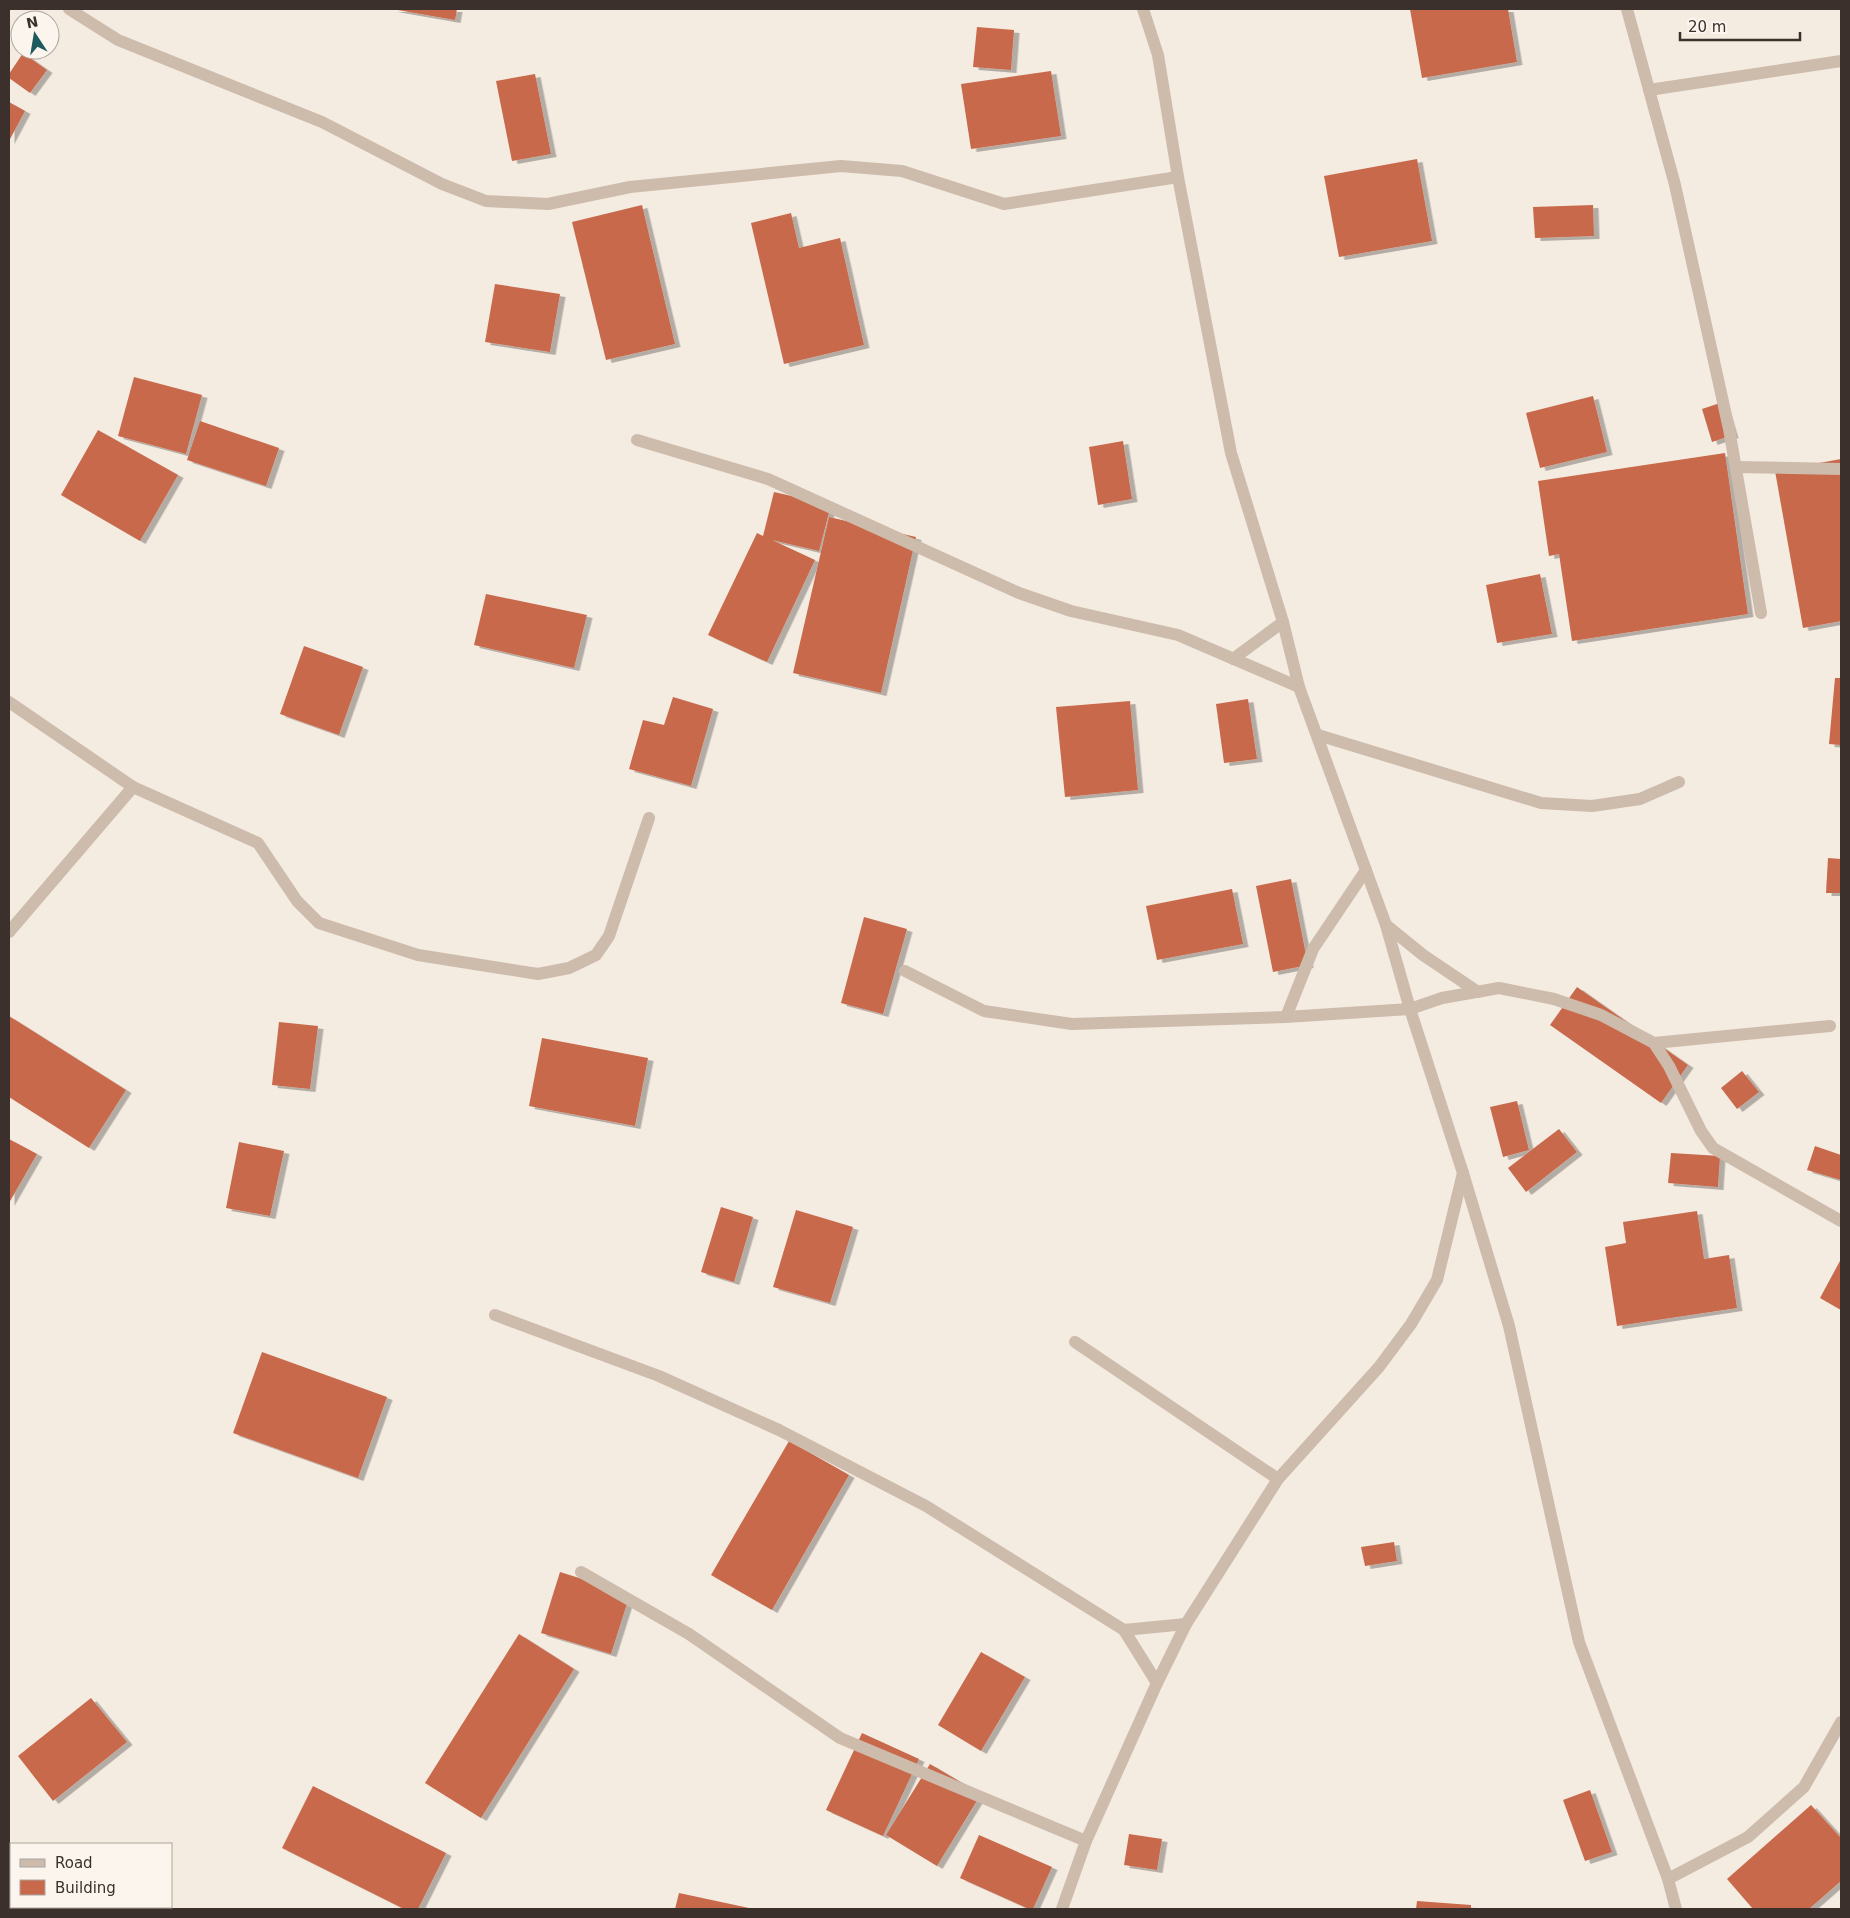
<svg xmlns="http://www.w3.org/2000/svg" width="1850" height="1918" viewBox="0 0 1850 1918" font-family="'DejaVu Sans',sans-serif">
  <defs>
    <filter id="shadow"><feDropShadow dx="5.5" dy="3" stdDeviation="0" flood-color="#0004"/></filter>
  </defs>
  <rect width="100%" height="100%" fill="#f4ebe1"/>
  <g fill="#c8694b" filter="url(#shadow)">
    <polygon points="392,9 457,9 455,20"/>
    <polygon points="1410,9 1508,9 1517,62 1422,78"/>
    <polygon points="977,27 1014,30 1011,70 973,67"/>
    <polygon points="23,53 47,70 30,93 9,78 9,74"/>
    <polygon points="1051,71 1061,136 971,149 961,84"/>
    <polygon points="535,74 551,154 512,161 496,81"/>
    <polygon points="9,102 25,111 9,141"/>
    <polygon points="1417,159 1432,241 1339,257 1324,176"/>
    <polygon points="642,205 675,344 606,360 572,222"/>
    <polygon points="1593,205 1594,236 1535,238 1533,207"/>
    <polygon points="791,213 799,248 840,238 864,345 784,364 751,223"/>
    <polygon points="495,284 560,294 550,352 485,342"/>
    <polygon points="134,377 202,395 186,454 118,436"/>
    <polygon points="1593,396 1607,452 1540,468 1526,413"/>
    <polygon points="1723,402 1733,435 1712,442 1702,409"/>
    <polygon points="200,421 279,448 266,486 187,460"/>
    <polygon points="98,430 178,475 140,541 61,495"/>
    <polygon points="1123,441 1132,499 1098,505 1089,447"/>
    <polygon points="1725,453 1748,614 1572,641 1559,554 1549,556 1538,481"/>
    <polygon points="1841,459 1841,621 1803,628 1775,471"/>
    <polygon points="774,492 831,505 819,551 772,540 815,560 767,662 708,635 757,533 763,536"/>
    <polygon points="829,517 916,537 881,693 793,673"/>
    <polygon points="1540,574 1552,634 1497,643 1486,585"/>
    <polygon points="486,594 587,615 574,668 474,645"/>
    <polygon points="304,646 363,667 339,735 280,714"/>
    <polygon points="1835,678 1841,678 1841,745 1829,744"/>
    <polygon points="673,697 713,709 691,786 629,769 643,720 664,725"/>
    <polygon points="1248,699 1257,759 1224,763 1216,704"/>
    <polygon points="1130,701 1138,790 1065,797 1056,707"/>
    <polygon points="1828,858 1841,859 1841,893 1826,893"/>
    <polygon points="1291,879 1308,965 1273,972 1256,886"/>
    <polygon points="1232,889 1243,944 1157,960 1146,906"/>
    <polygon points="864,917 907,929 883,1014 841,1003"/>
    <polygon points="1577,987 1688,1065 1661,1103 1550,1025"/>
    <polygon points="9,1016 126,1090 89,1148 9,1097"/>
    <polygon points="279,1022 318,1026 310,1089 272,1085"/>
    <polygon points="542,1038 648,1058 635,1126 529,1106"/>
    <polygon points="1742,1071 1759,1092 1737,1109 1721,1088"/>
    <polygon points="1517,1101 1529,1150 1503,1157 1490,1107"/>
    <polygon points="1559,1129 1577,1152 1526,1192 1508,1168"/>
    <polygon points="9,1139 37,1154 9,1203"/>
    <polygon points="239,1142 284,1151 270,1216 226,1208"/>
    <polygon points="1815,1146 1841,1155 1841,1180 1807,1170"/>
    <polygon points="1671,1153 1720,1156 1718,1187 1668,1183"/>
    <polygon points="721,1207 753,1217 734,1282 701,1272"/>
    <polygon points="796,1210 853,1227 830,1303 773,1287"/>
    <polygon points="1697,1211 1704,1259 1729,1255 1737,1308 1617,1326 1605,1247 1626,1243 1623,1222"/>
    <polygon points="1841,1259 1841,1310 1820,1298"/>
    <polygon points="262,1352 387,1397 358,1478 233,1433"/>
    <polygon points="789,1441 849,1475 772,1610 711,1575"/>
    <polygon points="1394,1542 1397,1561 1365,1566 1361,1547"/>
    <polygon points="560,1572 630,1594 611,1654 541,1633"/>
    <polygon points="519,1634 574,1669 481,1818 425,1783"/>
    <polygon points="981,1652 1025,1677 981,1751 938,1725"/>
    <polygon points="91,1698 127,1742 53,1801 18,1756"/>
    <polygon points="862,1733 919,1759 883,1836 826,1810"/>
    <polygon points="930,1764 981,1794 937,1866 886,1835"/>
    <polygon points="313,1786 446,1853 418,1909 404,1909 282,1848"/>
    <polygon points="1590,1790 1612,1852 1585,1861 1563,1800"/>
    <polygon points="1811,1805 1841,1838 1841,1881 1809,1909 1753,1909 1727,1879"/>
    <polygon points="1129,1834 1162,1839 1157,1870 1124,1865"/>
    <polygon points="979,1835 1052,1867 1033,1909 1029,1909 960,1878"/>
    <polygon points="679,1893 749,1908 749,1909 675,1909"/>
    <polygon points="1417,1901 1471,1905 1471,1909 1416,1909"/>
  </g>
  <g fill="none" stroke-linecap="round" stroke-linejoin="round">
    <g stroke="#cdbbac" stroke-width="12">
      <polyline points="69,9 118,40 322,122 442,184 486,201 548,204 630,187 841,166 902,171 1004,204 1178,177"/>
      <polyline points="1143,9 1158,55 1178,177 1231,453 1283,622 1299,687 1386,925 1410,1009 1463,1173 1509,1326 1579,1642 1668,1879 1676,1909"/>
      <polyline points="1627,9 1675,185 1729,429 1761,613"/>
      <polyline points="1649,90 1841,61"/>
      <polyline points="637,440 768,479 1019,593 1071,611 1178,635 1299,687"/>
      <polyline points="1736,467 1841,469"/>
      <polyline points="1233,659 1283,622"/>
      <polyline points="9,702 133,787 258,843 297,901 319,923 418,955 538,974 569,968 596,955 609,936 649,818"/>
      <polyline points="1318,735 1541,803 1592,806 1640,799 1679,782"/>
      <polyline points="1386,925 1423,955 1478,992"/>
      <polyline points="9,932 133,787"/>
      <polyline points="905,971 984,1011 1072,1024 1286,1017 1410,1009 1442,998 1499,988 1554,999 1601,1015 1654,1043 1669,1066 1701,1131 1713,1148 1841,1221"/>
      <polyline points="1286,1017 1313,949 1366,870"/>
      <polyline points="1654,1043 1830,1026"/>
      <polyline points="495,1315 659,1376 779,1430 926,1506 1124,1630 1157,1683"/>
      <polyline points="1075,1342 1278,1479"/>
      <polyline points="581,1572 689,1634 840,1738 1086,1841"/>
      <polyline points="1124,1630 1186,1624"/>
      <polyline points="1668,1879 1748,1837 1804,1787 1841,1722"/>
      <polyline points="9,1886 11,1889"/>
      <polyline points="26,1907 28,1909"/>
      <polyline points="1062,1909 1086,1841 1157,1683 1186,1624 1278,1479 1379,1367 1411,1324 1437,1280 1463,1173"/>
    </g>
  </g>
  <rect width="1850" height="1918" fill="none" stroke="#3b302b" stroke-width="20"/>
  <rect x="10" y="1843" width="162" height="65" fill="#fbf5ee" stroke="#aea6a0"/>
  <rect x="20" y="1859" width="25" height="8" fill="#cdbbac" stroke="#aea6a0"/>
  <text x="55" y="1868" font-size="15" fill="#3b302b">Road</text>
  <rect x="20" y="1880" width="25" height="15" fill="#c8694b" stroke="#aea6a0"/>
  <text x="55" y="1893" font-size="15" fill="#3b302b">Building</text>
  <g transform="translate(35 35) rotate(348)"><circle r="24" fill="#fbf5ee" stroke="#aea6a0"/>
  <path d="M0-4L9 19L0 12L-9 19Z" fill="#1f5a5e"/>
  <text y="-8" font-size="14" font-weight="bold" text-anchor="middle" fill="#3b302b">N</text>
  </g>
  <path d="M1680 32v8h120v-8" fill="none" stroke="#3b302b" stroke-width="2.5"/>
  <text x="1688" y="32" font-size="15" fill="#3b302b" stroke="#fbf5ee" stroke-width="4" paint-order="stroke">20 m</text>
</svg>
